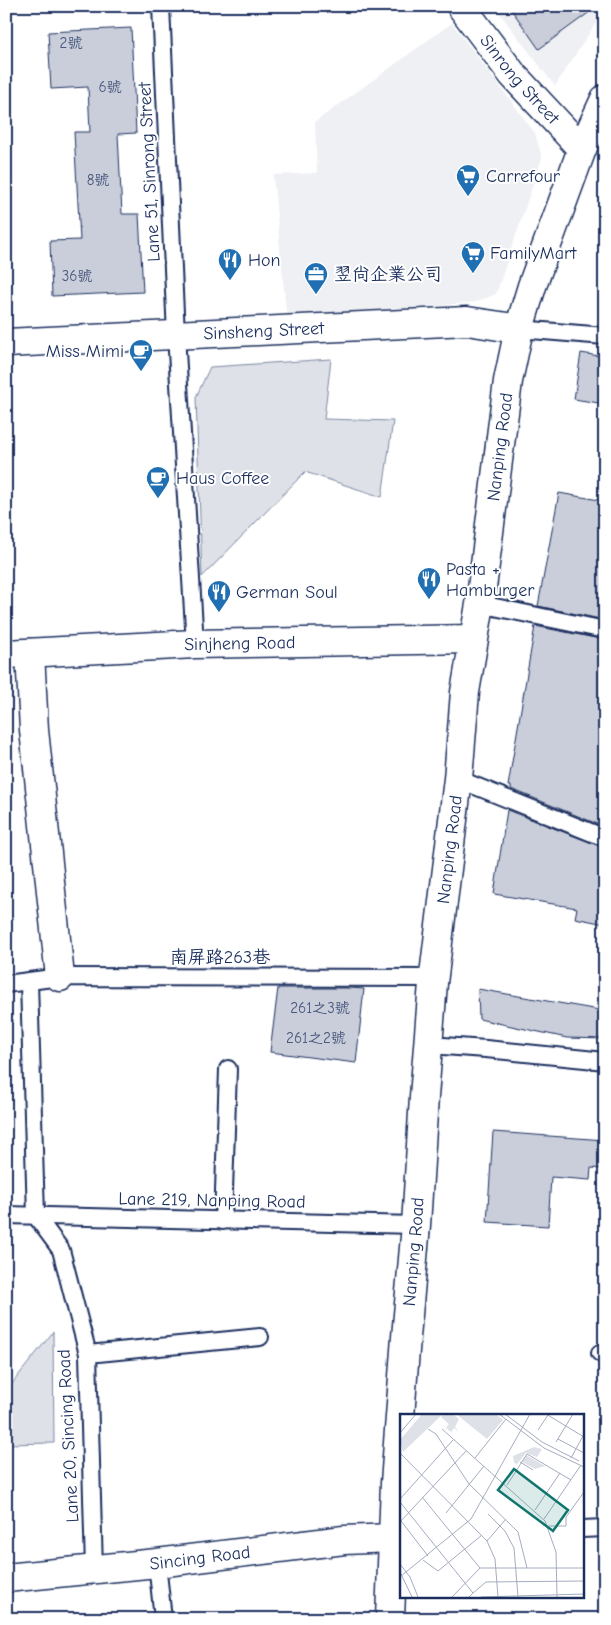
<svg xmlns="http://www.w3.org/2000/svg" width="611" height="1625" viewBox="0 0 611 1625" font-family="'Comic Neue','LXGW WenKai TC',sans-serif">
  <rect width="100%" height="100%" fill="#fff"/>
  <filter id="ink" filterUnits="userSpaceOnUse"><feTurbulence type="fractalNoise" baseFrequency=".02" numOctaves="2"/><feDisplacementMap in="SourceGraphic" scale="10" xChannelSelector="R" yChannelSelector="G"/><feConvolveMatrix kernelMatrix="1 2 1 2 8 2 1 2 1" color-interpolation-filters="sRGB"/></filter>
  <g filter="url(#ink)">
    <g fill="#eff0f4">
      <polygon points="494,6 605,6 605,9 555,86"/>
      <polygon points="452,23 535,133 542,158 496,294 476,302 287,321 273,175 317,173 315,122"/>
    </g>
    <g fill="#dee1e7" stroke="#7c88a2">
      <polygon points="331,359 324,419 393,421 382,497 305,472 202,577 196,397 210,367"/>
      <polygon points="53,1332 54,1443 6,1444 6,1391"/>
    </g>
    <g fill="#caceda" stroke="#1b2f5e">
      <polygon points="509,6 598,6 539,49"/>
      <polygon points="131,28 136,133 118,134 122,214 139,214 143,292 52,296 50,241 80,240 74,132 90,132 88,87 51,89 48,32"/>
      <polygon points="581,353 605,357 605,404 574,399"/>
      <polygon points="559,493 605,501 605,620 538,606"/>
      <polygon points="535,626 605,640 605,827 511,789 511,786 508,786"/>
      <polygon points="507,810 605,848 605,924 575,918 577,908 494,894"/>
      <polygon points="278,988 350,988 364,989 356,1063 270,1052"/>
      <polygon points="478,989 605,1011 605,1039 567,1038 479,1019"/>
      <polygon points="493,1132 605,1140 605,1169 591,1168 590,1180 551,1177 548,1226 487,1222"/>
    </g>
    <g fill="none" stroke-linecap="round" stroke-linejoin="round">
      <g stroke="#1b2f5e" stroke-width="20">
        <g id="service">
          <polyline points="161,6 176,335 195,644"/>
          <polyline points="519,329 605,336"/>
          <polyline points="480,604 605,630"/>
          <polyline points="458,779 605,838"/>
          <polyline points="29,982 36,1216 61,1250 88,1354 94,1569"/>
          <polyline points="6,984 60,977 434,978"/>
          <polyline points="429,1045 486,1049 605,1061"/>
          <polyline points="6,1215 416,1225"/>
          <polyline points="223,1221 228,1069"/>
          <polyline points="600,1353 605,1356"/>
          <polyline points="88,1354 260,1337"/>
          <polyline points="582,1529 605,1528"/>
          <polyline points="157,1563 163,1619"/>
        </g>
      </g>
      <g stroke="#1b2f5e" stroke-width="31">
        <g id="minor">
          <path id="s1" d="M461,6l52,69 69,74"/>
          <path id="s2" d="M6,343l461,-22 52,8"/>
          <polyline points="30,653 34,730 60,977"/>
          <path id="s3" d="M6,654l189,-10 278,-5"/>
          <path id="s4" d="M6,1578l151,-15 187,-23 49,-2"/>
          <path id="s5" d="M390,1619l5,-136 11,-146 10,-112 8,-128 9,-114 25,-204 7,-87 15,-88 28,-223 11,-52 13,-43 50,-137 23,-50"/>
        </g>
      </g>
      <use href="#service" stroke="#fff" stroke-width="16"/>
      <use href="#minor" stroke="#fff" stroke-width="28"/>
    </g>
  </g>
  <defs>
    <g id="supermarket-pin" transform="scale(1.25)"><path d="M0 17L-7.5 6A9.5 9.5 0 1 1 7.5 6Z" fill="#1f6fb2" stroke="#fff"/><path d="M-6-5.5h2.5l.6 2H6L4.5 2H-2.5L-4.4-4H-6ZM-1.5 3.2a1.3 1.3 0 1 0 .1 0ZM3 3.2a1.3 1.3 0 1 0 .1 0Z" fill="#fff"/></g>
    <g id="restaurant-pin" transform="scale(1.25)"><path d="M0 17L-7.5 6A9.5 9.5 0 1 1 7.5 6Z" fill="#1f6fb2" stroke="#fff"/><path d="M-5-6h1v4h1v-4h1v4h1v-4h1v5L-1.5 .5V6h-2V.5L-5-1ZM5-6V6H3V1.5H1.5Q1.5-4 5-6Z" fill="#fff"/></g>
    <g id="office-pin" transform="scale(1.25)"><path d="M0 17L-7.5 6A9.5 9.5 0 1 1 7.5 6Z" fill="#1f6fb2" stroke="#fff"/><path d="M-6-3h4V-5.5h4V-3h4V5H-6ZM-1-4.5V-3h2v-1.5ZM-6 0V1H6V0Z" fill="#fff"/></g>
    <g id="cafe-pin" transform="scale(1.25)"><path d="M0 17L-7.5 6A9.5 9.5 0 1 1 7.5 6Z" fill="#1f6fb2" stroke="#fff"/><path d="M-5.5-4.5H6V0H3Q3 3.5 0 3.5H-2.5Q-5.5 3.5-5.5 0ZM3-3.2v2h1.7v-2ZM-6 4.5H4V6H-6Z" fill="#fff"/></g>
  </defs>
  <g fill-rule="evenodd">
    <use href="#supermarket-pin" x="468" y="176"/>
    <use href="#supermarket-pin" x="473" y="253"/>
    <use href="#restaurant-pin" x="230" y="260"/>
    <use href="#office-pin" x="316" y="274"/>
    <use href="#cafe-pin" x="141" y="351"/>
    <use href="#cafe-pin" x="158" y="478"/>
    <use href="#restaurant-pin" x="429" y="579"/>
    <use href="#restaurant-pin" x="219" y="592"/>
  </g>
  <g text-anchor="middle" stroke-width="4" stroke-linejoin="round" paint-order="stroke">
    <g font-size="15" fill="#47577d">
      <text x="71" y="48">2號</text>
      <text x="110" y="92">6號</text>
      <text x="98" y="185">8號</text>
      <text x="77" y="281">36號</text>
      <text x="320" y="1013">261之3號</text>
      <text x="316" y="1043">261之2號</text>
    </g>
    <g font-size="18" fill="#1b2f5e" stroke="#fff">
      <text dy="6" stroke="none"><textPath href="#s1" startOffset="94">Sinrong Street</textPath></text>
      <text transform="translate(149 172) rotate(-93)" y="6">Lane 51, Sinrong Street</text>
      <text dy="6" stroke="none"><textPath href="#s2" startOffset="258">Sinsheng Street</textPath></text>
      <text dy="6" stroke="none"><textPath href="#s5" startOffset="1178">Nanping Road</textPath></text>
      <text dy="6" stroke="none"><textPath href="#s3" startOffset="234">Sinjheng Road</textPath></text>
      <text dy="6" stroke="none"><textPath href="#s5" startOffset="772">Nanping Road</textPath></text>
      <text x="220" y="963">南屏路263巷</text>
      <text transform="translate(212 1200) rotate(1)" y="6">Lane 219, Nanping Road</text>
      <text dy="6" stroke="none"><textPath href="#s5" startOffset="368">Nanping Road</textPath></text>
      <text transform="translate(68 1436) rotate(-93)" y="6">Lane 20, Sincing Road</text>
      <text dy="6" stroke="none"><textPath href="#s4" startOffset="195">Sincing Road</textPath></text>
    </g>
    <g font-size="18" fill="#1b2f5e" stroke="#fff" text-anchor="start">
      <text x="486" y="182">Carrefour</text>
      <text x="490" y="259">FamilyMart</text>
      <text x="248" y="266">Hon</text>
      <text x="334" y="280">翌尚企業公司</text>
      <text x="124" y="357" text-anchor="end">Miss Mimi</text>
      <text x="176" y="484">Haus Coffee</text>
      <text x="446" y="575">Pasta +<tspan x="446" dy="21">Hamburger</tspan></text>
      <text x="236" y="598">German Soul</text>
    </g>
  </g>
  <g transform="translate(400 1414)">
    <rect width="184" height="184" fill="#fff"/>
    <path d="M22,0h21l-40,38 -3,-12zM44,0h9l6,5 -4,8 4,5 -5,-4 -3,4 -5,-4 3,-4 -8,-7zM56,0h40l7,6 -16,19zM134,33l8,2 -5,8 -11,-4 -9,11 -3,-1 -1,-7zM126,41l19,11 -10,3 -13,-7z" fill="#dee1e7"/>
    <path fill="none" stroke="#a4acbf" stroke-width="1" d="M99,0l45,34 40,19M105,0l37,28 37,19M146,0l38,23M28,15l8,5 33,50 49,48 9,36M42,15l103,92 11,31 1,45M138,16l10,-15M0,19l16,-19M158,25l26,14M156,28l17,-28M0,39l87,88 8,18 3,38M75,44l31,-39M171,44l13,-24M120,48l13,8M107,71l20,-31 44,26M22,83l58,71M0,85l53,-59M0,88l73,91 -4,4M135,96l25,-37M46,99l38,-47M88,100l17,17 9,17 4,49M144,105l37,-54M1,107l27,35M0,108l66,-71M149,112h17v-9l18,-25M87,127l19,-22M23,146l15,11 44,-36M0,150l10,13 8,20M0,158l12,25M1,162l70,-57 59,-105M73,179l13,-11 98,-1M52,183l28,-29h104M81,183l103,-3"/>
    <path fill="#0f766e" fill-opacity="0.15" stroke="#0f766e" stroke-width="2.5" d="M114,55l54,41 -15,21 -55,-41z"/>
    <rect width="184" height="184" fill="none" stroke="#1b2f5e" stroke-width="2.5"/>
  </g>
  <rect width="611" height="1625" fill="none" stroke="#fff" stroke-width="25"/>
  <rect x="12" y="12" width="586" height="1600" fill="none" stroke="#1b2f5e" stroke-width="2" filter="url(#ink)"/>
</svg>
